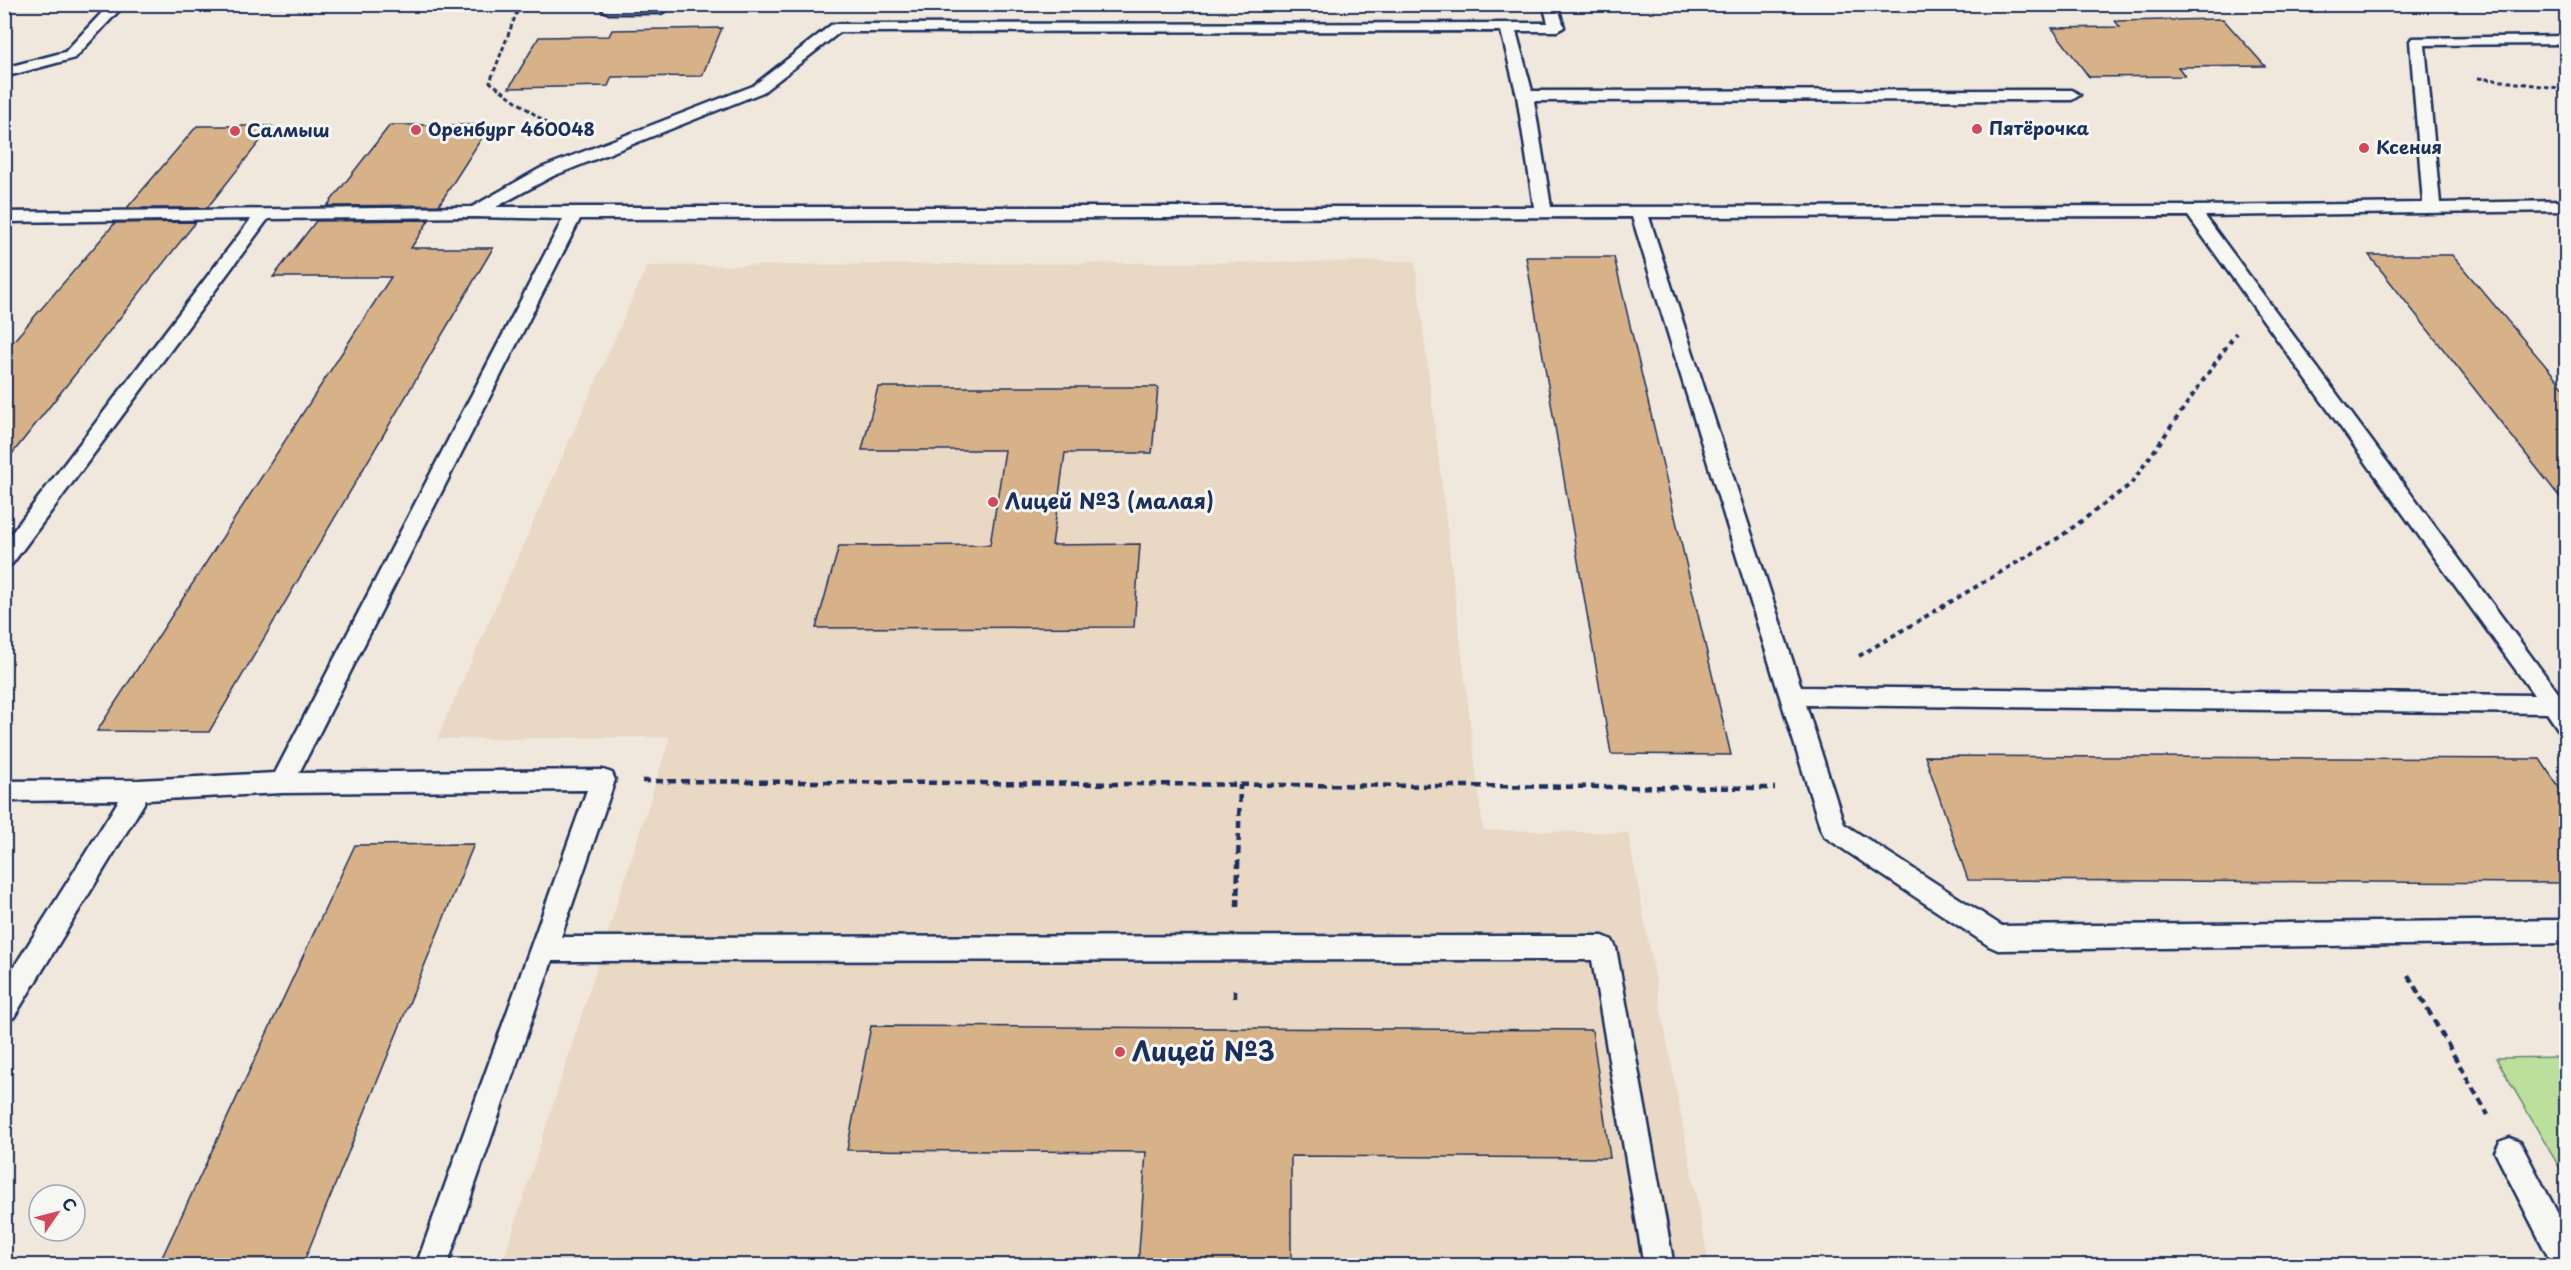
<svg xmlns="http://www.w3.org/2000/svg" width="2571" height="1270" viewBox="0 0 2571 1270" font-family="'Playpen Sans',sans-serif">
  <rect width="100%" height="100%" fill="#f0e8dd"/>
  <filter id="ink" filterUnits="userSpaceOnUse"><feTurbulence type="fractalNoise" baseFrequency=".0167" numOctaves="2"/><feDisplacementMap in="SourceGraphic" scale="12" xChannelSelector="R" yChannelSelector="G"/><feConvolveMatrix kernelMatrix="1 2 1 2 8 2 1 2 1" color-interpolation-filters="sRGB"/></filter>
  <g filter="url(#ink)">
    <polygon fill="#e8d8c4" points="1415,261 1483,830 1628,833 1709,1265 502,1265 670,737 437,739 647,266"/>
    <polygon fill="#bbe09b" stroke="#6b887c" stroke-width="1.5" points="2566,1057 2566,1179 2496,1058"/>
    <g fill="#d7b289" stroke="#1b2f5e" stroke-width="1.5">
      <polygon points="2223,19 2265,66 2178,67 2185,76 2089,77 2052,28 2120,27 2115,21"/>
      <polygon points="722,28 702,76 612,77 608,86 509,88 539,37 609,36 612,30"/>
      <polygon points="390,125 490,125 439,205 327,206"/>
      <polygon points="197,126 272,126 207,208 127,208"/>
      <polygon points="429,220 411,248 493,248 209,732 97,731 391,277 273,277 316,221"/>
      <polygon points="196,222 142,290 4,464 4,352 115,223"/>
      <polygon points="2369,255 2452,255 2566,390 2566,505"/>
      <polygon points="1526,257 1614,257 1731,755 1611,754"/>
      <polygon points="878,387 1158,387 1152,453 1065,453 1052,545 1140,544 1134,627 816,628 839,546 990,545 1005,450 862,450"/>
      <polygon points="1925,756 2540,759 2566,798 2566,883 1968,880"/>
      <polygon points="474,844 302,1266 158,1266 355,845"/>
      <polygon points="871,1026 1592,1030 1610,1158 1291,1156 1291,1266 1138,1266 1146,1152 847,1150"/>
    </g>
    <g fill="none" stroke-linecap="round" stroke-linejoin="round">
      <g stroke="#1b2f5e" stroke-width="5">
        <g id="service">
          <polygon points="110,4 125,4 75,58 4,77 4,68 65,52"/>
          <polygon points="604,4 661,5 668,9 661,13 609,13 602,9"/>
          <path d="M1543,4h14l7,23 -7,4h-41l16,60 540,-1 8,5 -8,5 -538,1 17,106 642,-1 230,-3 -13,-162 2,-3 154,-2v8l-141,1 15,158 126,-2v10l-361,5 357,482 4,6v27l-8,-2 -11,-16 -741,-8 38,119 158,102 564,-6v23l-568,7 -9,-4 -164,-109 -4,-7 -189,-613 -1052,2 -281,554 304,-3 9,3 3,7 -54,157 1042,-1 9,4 4,8 58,318h-30l-52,-306 -1040,1 -105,305h-31l171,-476 -305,3 -136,7 -132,217 -10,3v-37l115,-183 -115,1v-20l135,-1 136,-7 288,-554 -88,-2 -207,2 -256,345 -8,3v-24l247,-324 -247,3v-10l468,-5 69,-39 212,-82 78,-61 5,-1 712,-1zM1501,31l16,65 17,111h-1038l57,-31 210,-84 77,-60zM2188,216l346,479 -733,-8 -152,-470z"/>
          <polygon points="2510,1138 2520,1142 2566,1229 2566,1266 2553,1266 2500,1162 2495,1152 2500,1142"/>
        </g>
      </g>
      <g stroke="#1b2f5e" stroke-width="3" stroke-dasharray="4.5 3" stroke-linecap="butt">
        <polyline points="520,4 490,82 545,122 540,134"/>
        <polyline points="2478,78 2566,89"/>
      </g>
      <polyline stroke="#1b2f5e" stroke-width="4" stroke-dasharray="5 4.5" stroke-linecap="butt" points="1859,656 2060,537 2131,484 2236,333"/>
      <g stroke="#1b2f5e" stroke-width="4.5" stroke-dasharray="8 5" stroke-linecap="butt">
        <polyline points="642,781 1775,788"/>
        <polyline points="1237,907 1240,785"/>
        <polyline points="2408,975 2488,1115"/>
        <polyline points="1235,990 1235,1003"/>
      </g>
      <use href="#service" fill="#f6f6f2" fill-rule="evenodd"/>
    </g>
  </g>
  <g fill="#d1495b" stroke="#f6f6f2" stroke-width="2">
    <circle cx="1977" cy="129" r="6"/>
    <circle cx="416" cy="130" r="6"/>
    <circle cx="235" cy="131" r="6"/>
    <circle cx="2364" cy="148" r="6"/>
    <circle cx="993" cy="502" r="6"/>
    <circle cx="1120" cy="1052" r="6"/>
  </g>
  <g text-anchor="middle" stroke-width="6" stroke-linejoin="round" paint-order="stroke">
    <g font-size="18" font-weight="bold" fill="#1b2f5e" stroke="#f6f6f2" text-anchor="start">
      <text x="1989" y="135">Пятёрочка</text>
      <text x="428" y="136">Оренбург 460048</text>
      <text x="247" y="137">Салмыш</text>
      <text x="2376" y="154">Ксения</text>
    </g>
    <g font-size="21" font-weight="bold" fill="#1b2f5e" stroke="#f6f6f2" text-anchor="start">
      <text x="1005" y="509">Лицей №3 (малая)</text>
    </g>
    <g font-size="26" font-weight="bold" fill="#1b2f5e" stroke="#f6f6f2" text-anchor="start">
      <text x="1132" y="1061">Лицей №3</text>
    </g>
  </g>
  <rect width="2571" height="1270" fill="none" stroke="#f6f6f2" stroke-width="24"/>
  <rect x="12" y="12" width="2547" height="1246" fill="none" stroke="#1b2f5e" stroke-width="2" filter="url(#ink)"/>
  <g transform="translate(57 1213) rotate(55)"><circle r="28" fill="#f6f6f2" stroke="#9ea6b7" stroke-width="1.5"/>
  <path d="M0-4.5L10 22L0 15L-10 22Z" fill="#d1495b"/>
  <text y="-9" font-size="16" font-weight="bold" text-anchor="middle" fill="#1b2f5e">С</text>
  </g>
</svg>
